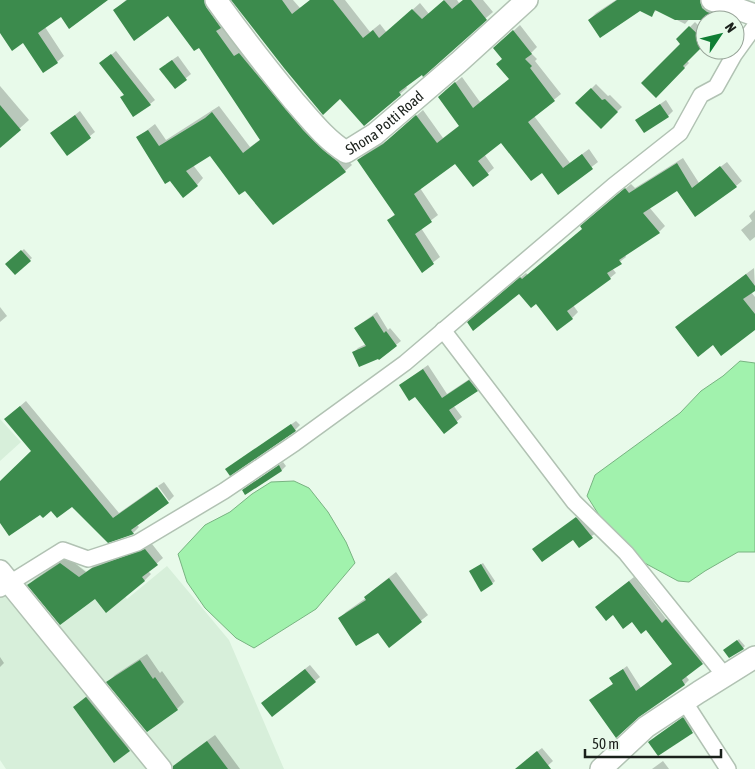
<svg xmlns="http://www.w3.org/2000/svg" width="755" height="769" viewBox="0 0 755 769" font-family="'Asap Condensed',sans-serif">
  <rect width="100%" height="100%" fill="#e8faea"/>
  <g fill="#d7efda">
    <polygon points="0,419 21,442 0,461"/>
    <polygon points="62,553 89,573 102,565 127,599 167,566 229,640 284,769 164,769 10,584"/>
    <polygon points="5,586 156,769 6,769 0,760 0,589"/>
  </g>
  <g fill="#a1f2ad" stroke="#78b381">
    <polygon points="740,361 755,363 755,552 738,552 705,571 689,582 678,581 615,547 604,523 587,496 595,475 680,413 701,391 723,376"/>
    <polygon points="294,481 309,488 328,512 346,542 355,563 316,609 254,648 236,638 205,608 187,582 178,554 205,525 230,512 252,494 271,482"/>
  </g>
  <g fill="#0003">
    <polygon points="0,0 105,0 61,16 45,27 64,56 57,62 24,41 0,31"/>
    <polygon points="126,0 212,0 352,165 345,171 245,189 210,155 193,165 203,178 197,185 138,137 155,124 166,140 219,106 250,147 261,139 199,46 168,14 115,10"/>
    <polygon points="233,0 293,0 300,8 310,0 345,0 370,32 380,24 387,33 420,3 429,14 445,0 457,0 459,3 463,0 483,0 493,12 406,86 407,88 400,94 340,97"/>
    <polygon points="616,0 709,0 728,16 724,20 714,20 693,15 685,24 657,10 651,15 640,10 589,20 596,13"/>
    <polygon points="695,22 705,32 705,42 687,61 689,63 656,96 682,44 678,39"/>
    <polygon points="520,25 537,47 531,53 537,59 535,61 561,94 534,116 570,163 589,149 598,162 558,193 542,171 502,141 484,154 494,168 473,186 456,163 420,188 438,215 421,228 440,257 422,271 389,220 395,214 358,160 365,154 391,138 423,110 443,138 460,125 445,91 462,77 480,102 510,79 503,58 501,42"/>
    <polygon points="116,51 155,100 150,104 122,97 125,94 106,59"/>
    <polygon points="178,56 191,74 175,87 166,64"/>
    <polygon points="596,84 608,96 610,95 622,107 601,127 577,103"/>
    <polygon points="0,86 29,120 0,146"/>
    <polygon points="666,100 673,111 668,116 637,120"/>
    <polygon points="80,111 95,132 67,154 57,129"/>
    <polygon points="683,158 699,183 727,162 742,181 736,186 678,189 649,207 665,226 659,232 625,255 626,257 612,268 616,273 610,278 573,305 578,312 572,318 536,302 519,292 474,317 526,273 528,275 583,229 587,221 631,184 635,188"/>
    <polygon points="755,210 755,237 750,241 741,230 752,221 749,216"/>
    <polygon points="24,249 32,258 15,273 7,264"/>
    <polygon points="754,268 755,289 751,292 755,297 755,329 714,343 677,327 684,320"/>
    <polygon points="0,307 7,316 0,322"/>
    <polygon points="377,312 388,330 390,328 401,341 379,358 354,352 358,348 366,344 355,328"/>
    <polygon points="428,365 447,394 474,376 482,385 453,405 462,417 444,432 416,395 400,385"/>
    <polygon points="26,401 119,513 156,487 167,502 136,524 139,527 133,533 72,505 0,521 0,482 33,451 12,413"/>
    <polygon points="296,421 300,425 295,430 227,469"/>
    <polygon points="283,462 286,466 282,470 246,494 248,486"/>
    <polygon points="164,482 174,496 169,501 158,486"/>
    <polygon points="582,514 597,532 579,546 573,538 539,545"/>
    <polygon points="152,544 163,558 148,571 151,574 145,580 106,611 95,597 29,585 35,579 67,557 86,572 99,562"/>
    <polygon points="483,563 495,581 493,583 472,570"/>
    <polygon points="396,572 428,615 389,646 378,631 340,618 346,612 366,598 366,597 372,591"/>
    <polygon points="634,577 667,620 671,616 706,659 685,675 689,680 685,684 638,716 595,696 614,683 611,678 627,666 641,688 673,664 646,629 633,620 613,613 601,603"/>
    <polygon points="739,639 745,646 743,648 727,649"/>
    <polygon points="147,654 160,673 162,671 184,702 177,709 147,730 108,682 115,675"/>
    <polygon points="0,657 4,663 0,667"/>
    <polygon points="310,665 320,677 315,681 268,698"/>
    <polygon points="94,690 136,742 114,761 74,707"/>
    <polygon points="689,714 697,727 659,754 655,737"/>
    <polygon points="215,735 240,769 174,769 182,759"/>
    <polygon points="542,748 553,761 544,769 525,769 526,760"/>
    <polygon points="663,761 669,769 652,769"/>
  </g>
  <g fill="#3c8b4d">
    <polygon points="0,0 108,0 69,29 61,17 38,33 58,63 43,73 23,43 12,51 0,33"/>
    <polygon points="127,0 204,0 206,7 221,28 216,31 234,56 239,53 303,130 323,150 338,162 346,172 273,225 245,191 239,195 210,156 186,171 198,186 183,198 170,181 165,184 136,137 148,130 159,146 205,118 212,112 243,153 260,140 199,48 194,51 168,16 134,41 113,10"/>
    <polygon points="231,0 282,0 292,14 310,0 333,0 363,38 373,30 379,38 412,9 422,19 444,0 452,9 463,0 471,0 487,20 423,77 422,75 399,92 401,95 364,126 340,99 323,115 284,68"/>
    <polygon points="617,0 700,0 702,8 707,12 731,20 675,20 655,10 652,17 640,11 600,38 588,20"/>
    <polygon points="689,26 705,41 705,44 683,66 685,68 656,98 641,83 680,44 676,39"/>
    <polygon points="513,30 532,54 525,59 532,66 530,68 555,101 528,122 563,168 582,154 593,169 558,195 542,173 531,181 501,143 478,161 489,175 473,187 455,164 414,194 432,222 415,234 434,264 422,273 387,220 395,215 357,160 383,144 416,115 437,143 459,126 438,97 455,82 473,108 509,79 496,64 502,59 493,48"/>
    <polygon points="111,54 151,105 133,117 120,97 124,95 99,63"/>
    <polygon points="172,60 187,80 175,89 159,69"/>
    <polygon points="591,88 602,100 605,99 618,112 601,129 575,103"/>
    <polygon points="660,104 669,117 644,133 635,120"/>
    <polygon points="0,105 21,130 0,148"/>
    <polygon points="75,115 91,138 67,156 50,133"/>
    <polygon points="677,163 692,188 720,166 737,187 695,217 677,191 643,213 660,233 619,260 622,264 607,273 611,279 567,311 573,319 557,331 536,304 531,308 519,294 473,331 467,322 520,277 522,279 582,229 580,226 619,193 625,188 629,193"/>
    <polygon points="21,250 31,261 15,275 5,264"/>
    <polygon points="746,274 755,286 755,291 743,299 755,314 755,330 721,356 713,345 698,357 675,327"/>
    <polygon points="373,316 384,333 386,331 397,346 379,360 378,359 359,367 352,352 366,346 354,328"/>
    <polygon points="423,369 442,398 469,380 478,391 449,410 458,423 444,434 415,397 409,401 399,385"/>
    <polygon points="20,406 113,518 157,487 169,503 131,530 134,534 108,543 72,507 57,518 51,511 43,518 40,515 9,536 0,523 0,481 31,451 4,419"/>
    <polygon points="291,424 296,431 230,476 225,469"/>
    <polygon points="279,465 282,471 245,495 242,490"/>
    <polygon points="576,517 593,538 579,548 573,540 542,562 532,549"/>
    <polygon points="145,549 158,565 142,577 145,581 106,613 95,599 60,625 27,585 60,563 79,577 92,568"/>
    <polygon points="481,564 493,584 481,592 469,571"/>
    <polygon points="389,578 422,622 389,648 378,633 356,646 338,618 366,600 364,597"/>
    <polygon points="629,581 662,623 666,619 703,664 682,680 685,685 639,717 616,738 589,700 613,684 609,678 623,669 636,691 672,664 646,630 641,634 632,622 623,629 613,615 606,621 595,607"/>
    <polygon points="737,640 744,649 729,658 723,650"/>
    <polygon points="140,660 153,679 155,677 178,710 147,732 106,682"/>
    <polygon points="305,669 316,682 272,717 261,703"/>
    <polygon points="86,697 130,751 114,763 73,707"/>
    <polygon points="683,717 693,733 658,756 648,742"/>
    <polygon points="207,741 228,769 173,769 173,766"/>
    <polygon points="537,751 551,769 515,769"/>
  </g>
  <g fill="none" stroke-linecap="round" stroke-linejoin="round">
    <g stroke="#b1c2b3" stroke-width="18">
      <g id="street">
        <polyline points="443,330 574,502 626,553 725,676"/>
        <polyline points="0,589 63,550 88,559 137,543 224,491 295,443 405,363 613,186 680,133 701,95 716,87 734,55 755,26"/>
        <polyline points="684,701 728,769"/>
      </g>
    </g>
    <g stroke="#b1c2b3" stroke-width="24">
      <g id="secondary">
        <path id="s1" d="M216,0c25,35 51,68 78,101 16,18 31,38 52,51l29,-18 84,-72 68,-62"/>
        <polyline points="712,0 755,15"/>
        <polyline points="0,571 161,769"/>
        <polyline points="601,769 646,727 699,692 755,657"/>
      </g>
    </g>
    <use href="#street" stroke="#fff" stroke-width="15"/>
    <use href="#secondary" stroke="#fff" stroke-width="21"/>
  </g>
  <g text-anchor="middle" stroke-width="4" stroke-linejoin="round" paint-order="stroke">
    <g font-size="15" fill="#1a201b" stroke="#e8faea">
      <text dy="5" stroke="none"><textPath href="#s1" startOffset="249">Shona Potti Road</textPath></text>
    </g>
  </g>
  <g transform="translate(720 35) rotate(55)"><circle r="24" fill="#e8faea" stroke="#96a397"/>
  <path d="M0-4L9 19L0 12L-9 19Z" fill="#0f7e34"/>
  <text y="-8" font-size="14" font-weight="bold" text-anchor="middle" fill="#1a201b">N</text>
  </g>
  <path d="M585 749v8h136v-8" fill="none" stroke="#1a201b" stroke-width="2.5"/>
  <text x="592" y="749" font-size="15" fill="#1a201b" stroke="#e8faea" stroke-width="4" paint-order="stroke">50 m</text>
</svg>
